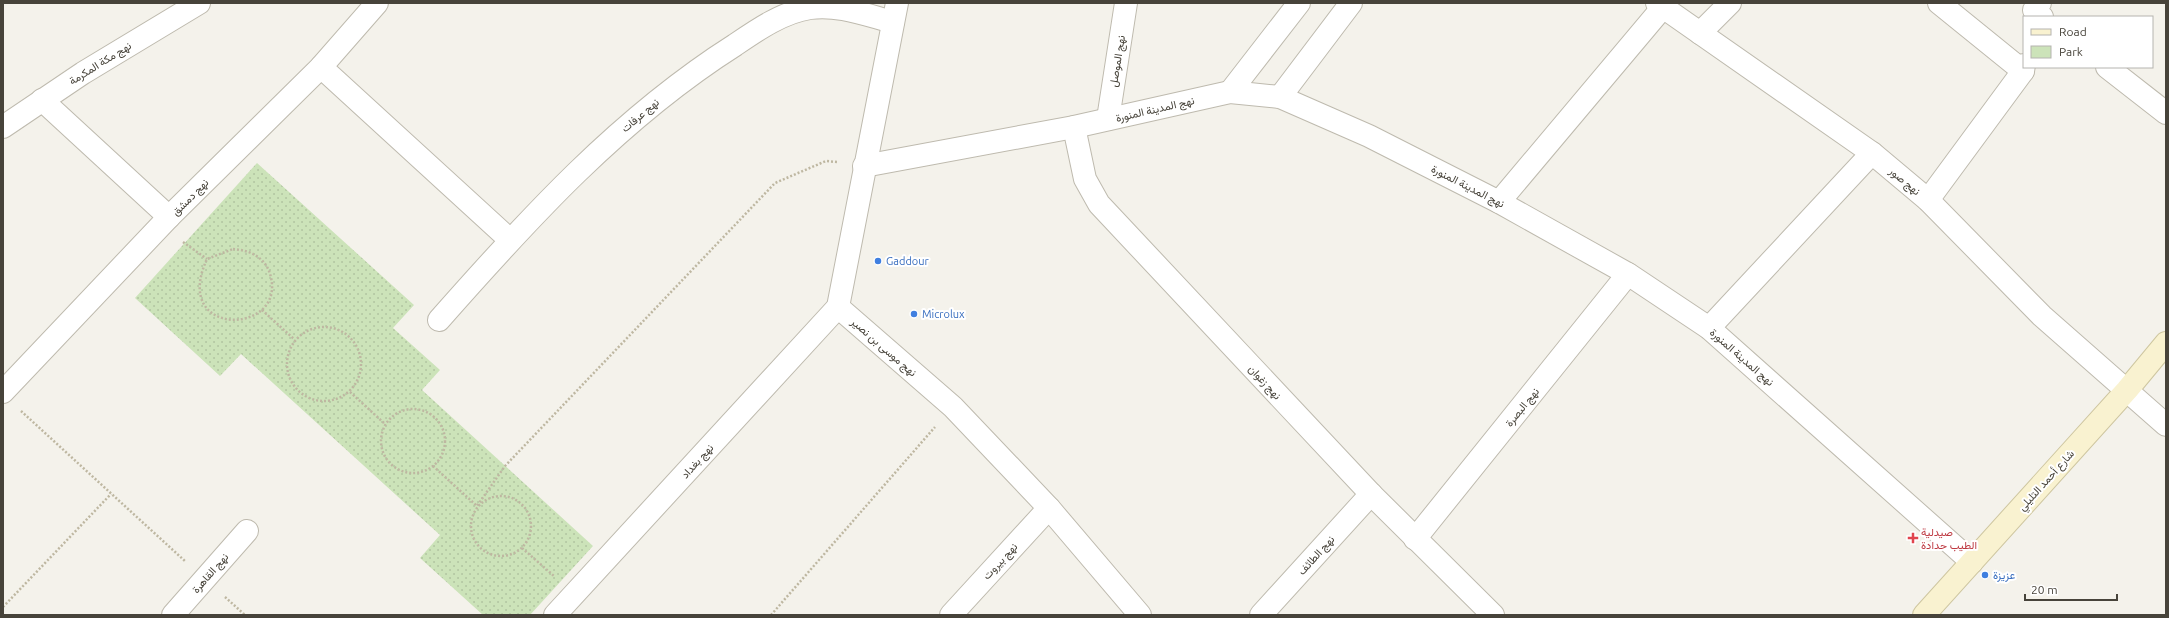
<svg xmlns="http://www.w3.org/2000/svg" width="2169" height="618" viewBox="0 0 2169 618" font-family="Ubuntu,Vazirmatn,sans-serif">
  <defs>
    <pattern id="green-dots" width="8" height="8" patternUnits="userSpaceOnUse"><rect width="8" height="8" fill="#cce3b9"/><path d="M2 2h.1M6 6h.1" fill="none" stroke="#b1c4a0" stroke-width="1.8" stroke-linecap="round"/></pattern>
  </defs>
  <rect width="100%" height="100%" fill="#f4f2eb"/>
  <polygon fill="url(#green-dots)" points="257,163 414,305 393,328 440,370 422,390 593,546 530,615 483,615 420,558 440,535 241,354 220,376 135,298"/>
  <g fill="none" stroke-linecap="round" stroke-linejoin="round">
    <g stroke="#bebaae" stroke-width="24">
      <g id="street">
        <polyline points="897,3 838,307 953,407 1049,508 1140,615"/>
        <polyline points="1657,3 1872,153 1928,200 2042,316 2166,425"/>
        <polyline points="1939,3 2023,71"/>
        <polyline points="2040,3 2034,10 2042,17"/>
        <polyline points="1700,33 1730,3"/>
        <polyline points="321,67 510,240"/>
        <polyline points="2107,67 2166,113"/>
        <polyline points="1230,92 1299,3"/>
        <polyline points="1280,97 1351,3"/>
        <polyline points="42,100 169,217"/>
        <polyline points="1108,119 1126,3"/>
        <polyline points="3,127 83,73 199,3"/>
        <polyline points="1074,127 1085,179 1099,204 1371,494 1493,615"/>
        <polyline points="864,166 1074,127 1230,92 1280,97 1369,136 1499,202 1628,274 1709,328 1972,562"/>
        <polyline points="1928,200 2023,71 2024,65"/>
        <polyline points="1499,202 1663,7"/>
        <path d="M439,320c89,-101 181,-202 296,-275 22,-15 48,-33 75,-37 28,-4 56,7 83,14"/>
        <polyline points="1709,328 1872,153"/>
        <polyline points="3,392 169,217 321,67 377,3"/>
        <polyline points="1415,539 1628,274"/>
        <polyline points="173,615 247,531"/>
        <polyline points="555,615 838,307"/>
        <polyline points="951,615 1049,508"/>
        <polyline points="1261,615 1371,494"/>
      </g>
    </g>
    <g stroke="#cec6a0" stroke-width="24">
      <polyline id="secondary" points="1924,615 2127,390 2166,343"/>
    </g>
    <g stroke="#beb7a1" stroke-width="2.5" stroke-dasharray="2 2" stroke-linecap="butt">
      <polyline points="183,242 207,259"/>
      <path d="M233,249c15,1 30,7 36,22 24,64 -100,70 -62,-12z"/>
      <polyline points="262,310 294,339"/>
      <circle cx="324" cy="364" r="37"/>
      <polyline points="350,392 385,424"/>
      <circle cx="413" cy="441" r="32"/>
      <polyline points="21,411 186,562"/>
      <polyline points="433,466 477,506 505,466 775,183 826,161 837,162"/>
      <circle cx="501" cy="526" r="30"/>
      <polyline points="522,548 554,576"/>
      <polyline points="225,597 245,615"/>
      <polyline points="3,607 111,494"/>
      <polyline points="771,615 935,427"/>
    </g>
    <use href="#street" stroke="#fff" stroke-width="22"/>
    <use href="#secondary" stroke="#f9f2d0" stroke-width="22"/>
  </g>
  <g fill="#3f7fe0" stroke="#fff" stroke-width="1.5">
    <circle cx="878" cy="261" r="4"/>
    <circle cx="914" cy="314" r="4"/>
    <circle cx="1985" cy="575" r="4"/>
  </g>
  <path fill="#e0444e" stroke="#fff" stroke-width="1.5" d="M1911 532h4v4h4v4h-4v4h-4v-4h-4v-4h4z"/>
  <g text-anchor="middle" stroke-width="4" stroke-linejoin="round" paint-order="stroke">
    <g font-size="11" fill="#47433a" stroke="#fff">
      <text transform="translate(1117 61) rotate(-81)" y="4">نهج الموصل</text>
      <text transform="translate(100 63) rotate(-32)" y="4">نهج مكة المكرمة</text>
      <text transform="translate(1155 109) rotate(-13)" y="4">نهج المدينة المنورة</text>
      <text transform="translate(640 115) rotate(-40)" y="4">نهج عرفات</text>
      <text transform="translate(1905 181) rotate(40)" y="4">نهج صور</text>
      <text transform="translate(1468 186) rotate(27)" y="4">نهج المدينة المنورة</text>
      <text transform="translate(190 197) rotate(-45)" y="4">نهج دمشق</text>
      <text transform="translate(884 347) rotate(41)" y="4">نهج موسى بن نصير</text>
      <text transform="translate(1742 357) rotate(41)" y="4">نهج المدينة المنورة</text>
      <text transform="translate(1265 382) rotate(47)" y="4">نهج زغوان</text>
      <text transform="translate(1522 407) rotate(-51)" y="4">نهج البصرة</text>
      <text transform="translate(697 461) rotate(-48)" y="4">نهج بغداد</text>
      <text transform="translate(2046 480) rotate(-48)" y="4">شارع أحمد التليلي</text>
      <text transform="translate(1316 555) rotate(-48)" y="4">نهج الطائف</text>
      <text transform="translate(1000 561) rotate(-47)" y="4">نهج بيروت</text>
      <text transform="translate(210 573) rotate(-49)" y="4">نهج القاهرة</text>
    </g>
    <g font-size="11" fill="#366cbe" stroke="#fff" text-anchor="start">
      <text x="886" y="265">Gaddour</text>
      <text x="922" y="318">Microlux</text>
      <text x="1993" y="579">عزيزة</text>
    </g>
    <g font-size="11" fill="#be3a42" stroke="#fff" text-anchor="start">
      <text x="1921" y="536">صيدلية<tspan x="1921" dy="13">الطيب حدادة</tspan></text>
    </g>
  </g>
  <rect width="2169" height="618" fill="none" stroke="#47433a" stroke-width="8"/>
  <rect x="2023" y="16" width="130" height="52" fill="#ffffff" stroke="#b5b4b0"/>
  <rect x="2031" y="29" width="20" height="6" fill="#f9f2d0" stroke="#b5b4b0"/>
  <text x="2059" y="36" font-size="12" fill="#47433a">Road</text>
  <rect x="2031" y="46" width="20" height="12" fill="#cce3b9" stroke="#b5b4b0"/>
  <text x="2059" y="56" font-size="12" fill="#47433a">Park</text>
  <path d="M2025 594v6h92v-6" fill="none" stroke="#47433a" stroke-width="2"/>
  <text x="2031" y="594" font-size="12" fill="#47433a" stroke="#ffffff" stroke-width="3" paint-order="stroke">20 m</text>
</svg>
